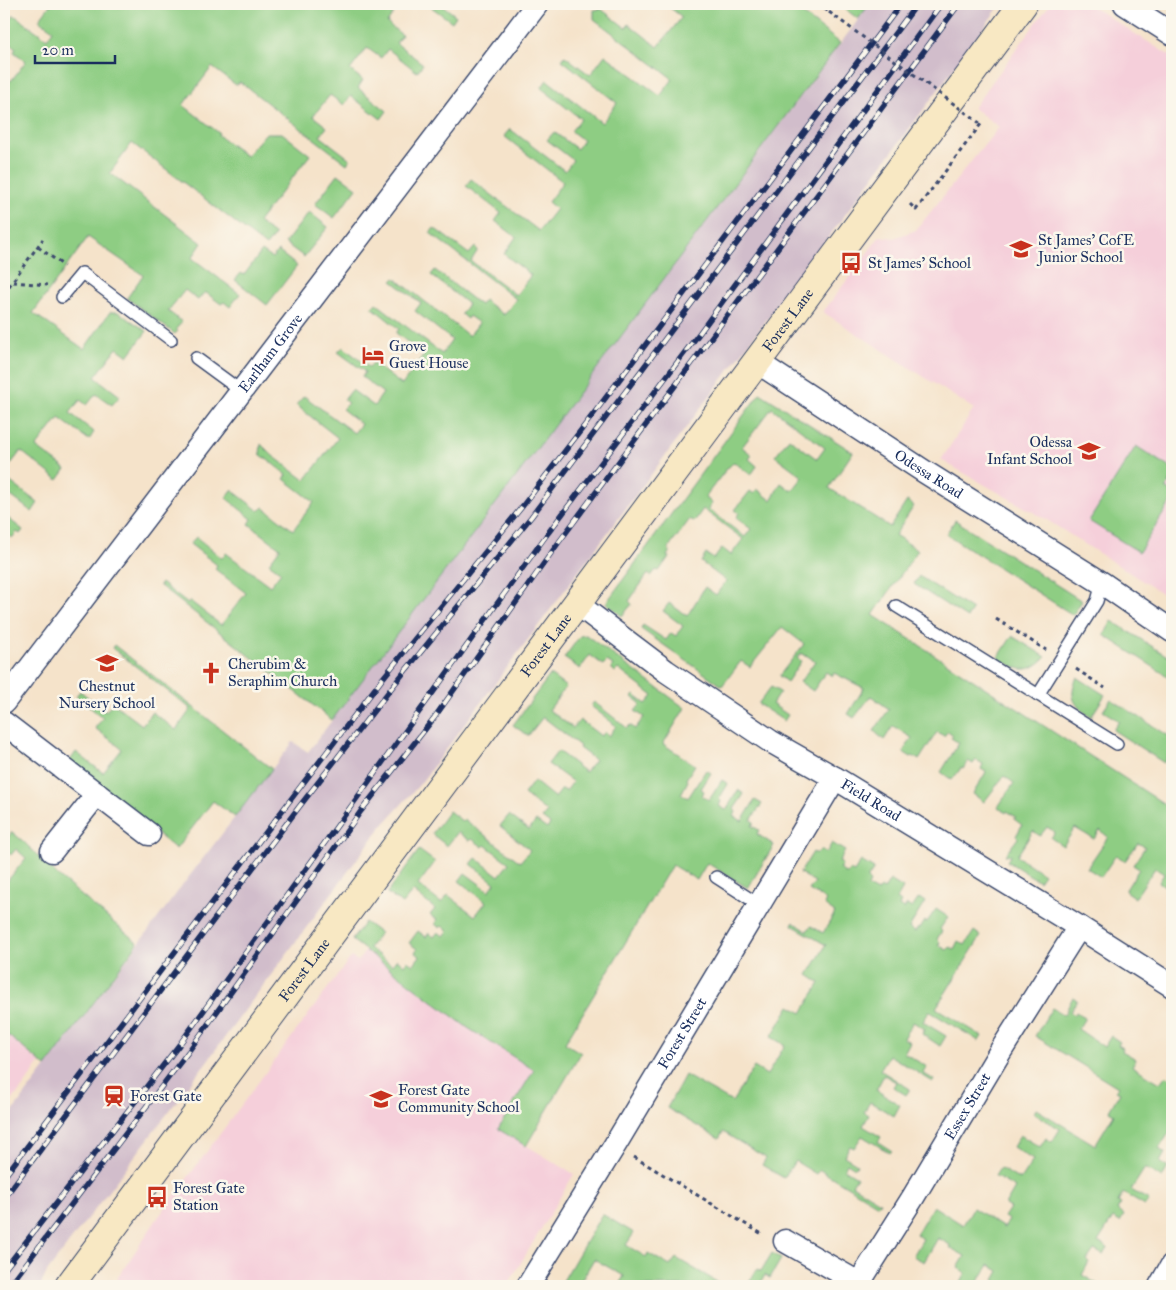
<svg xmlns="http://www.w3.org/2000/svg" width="1176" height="1290" viewBox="0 0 1176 1290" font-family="'IM FELL Great Primer',serif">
  <rect width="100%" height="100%" fill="#fbf7ec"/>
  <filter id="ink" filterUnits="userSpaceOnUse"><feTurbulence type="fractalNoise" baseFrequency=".02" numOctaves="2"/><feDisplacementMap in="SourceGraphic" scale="10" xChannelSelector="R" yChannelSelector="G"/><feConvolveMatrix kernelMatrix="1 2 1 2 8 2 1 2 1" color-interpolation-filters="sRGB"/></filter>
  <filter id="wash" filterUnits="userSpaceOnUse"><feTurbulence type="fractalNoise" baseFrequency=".0096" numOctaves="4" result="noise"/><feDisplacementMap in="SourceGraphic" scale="20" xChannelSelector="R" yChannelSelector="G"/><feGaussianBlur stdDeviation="1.12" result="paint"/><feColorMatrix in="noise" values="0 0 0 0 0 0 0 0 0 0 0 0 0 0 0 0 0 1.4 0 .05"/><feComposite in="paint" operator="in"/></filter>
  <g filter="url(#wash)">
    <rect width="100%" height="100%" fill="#f5e3ca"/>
    <g fill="#f5cfda">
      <polygon points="1050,4 1088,4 1172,57 1172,596 1166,596 1047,520 941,460 974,409 823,312 880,236 894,238 916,230 999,127 973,108"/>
      <polygon points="366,950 468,1028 534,1070 499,1129 574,1174 507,1286 112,1286 157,1219 351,957 358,961"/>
      <polygon points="4,1032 40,1063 24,1086 4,1110"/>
    </g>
    <polygon fill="#d1bdcb" points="870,4 1001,4 921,113 420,784 381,827 205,1064 47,1272 40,1286 4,1286 4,1123 191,874 293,742 308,752 504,493"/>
    <g fill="#8ecd83" stroke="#547e70" fill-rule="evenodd">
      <polygon points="48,4 400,4 387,23 402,35 396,43 423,64 417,72 388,49 381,58 367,48 350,70 363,80 358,88 387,111 381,119 351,96 344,105 330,95 313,116 327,127 320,136 350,159 347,164 240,82 236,85 212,67 183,105 219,133 218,135 246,156 266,133 282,133 310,155 258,222 275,235 266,246 132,143 110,173 202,243 192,258 240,294 230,307 224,302 221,304 205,292 198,300 185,290 168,311 182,322 176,329 178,331 175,334 127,298 143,275 88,237 33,313 84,349 110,312 118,312 147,331 128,356 117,348 95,377 120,396 112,405 96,394 87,405 80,400 70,413 94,432 89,440 59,418 36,447 66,469 58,480 21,451 4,473 4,76 11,81 26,61 14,52 16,48 4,39 4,35 8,29 4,26 4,21 8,24 14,15 47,39 53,30 39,20 50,5"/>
      <polygon points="427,4 441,4 456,16 452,22"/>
      <polygon points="665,4 790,4 840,43 504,493 332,720 159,585 161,583 188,604 190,601 221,625 246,593 215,569 217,565 190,544 196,537 222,558 226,553 270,586 281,572 269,563 280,548 249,524 252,519 226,498 232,490 259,511 263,507 293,530 314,502 284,479 287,475 260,454 261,444 273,456 305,480 338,438 296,405 304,396 354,433 361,424 342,409 348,403 344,400 352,390 374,406 383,393 362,377 365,372 338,352 343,347 369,367 373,363 402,385 424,355 396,333 399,329 372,307 376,303 442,354 452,340 415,311 421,303 392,281 395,278 469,336 479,323 469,316 467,319 461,314 468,304 431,275 435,270 480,305 484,300 504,315 516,299 430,233 434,228 469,254 475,247 478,250 471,261 516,295 531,275 504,254 516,237 495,221 501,213 466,186 471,179 539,231 556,209 548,202 563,182 504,136 510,129 565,171 573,160 547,140 554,132 577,149 583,140 571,131 581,119 541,88 547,80 602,123 617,103 562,60 565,56 590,75 605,55 660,96 673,79 594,19 594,10 601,9 626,28 629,24 658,47 682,17"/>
      <polygon points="839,4 870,4 858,19"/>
      <polygon points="338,174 357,188 334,218 315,204"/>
      <polygon points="309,212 328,227 304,257 285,243"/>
      <polygon points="262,251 272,258 278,251 297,266 267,305 235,280 241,273 244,275"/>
      <path d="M760,393l93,59 -24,36 61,39 17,-26 7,5 -19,29 23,15 -45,65 299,194v82l-13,-9 5,-8 -9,-6 -20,30 -10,-7 14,-22 -6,-4 12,-18 -7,-4 -13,18 -9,-6 -15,22 -14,-9 21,-31 -8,-7 -6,9 -19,-11 -12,18 -12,-8 4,-6 -8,-5 -7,9 -7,-5 -16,25 27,18 -5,7 -32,-20 4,-6h-6l13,-17 -2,-2 6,-11 -8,-6 2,-2 -9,-6 -1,2 -8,-6 16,-24 -10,-7 -20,26 -11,-8 13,-22 -5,-3 2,-5 -7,-4 -3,4 -5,-3 -5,8 -2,-1 -9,12 -11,-8 18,-29 -8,-5 2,-3 -5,-4 -4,5 -7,-4 -18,28 -6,-4 -2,1 -8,-5 9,-14 -19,-12 -9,14 -10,-9 15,-22 -18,-13 -17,22 -6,-4 16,-26 -30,-15 -2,3 -6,-4 -13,19 -13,-9 15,-21 -9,-6 -1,1 -4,-3 -4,5 4,3 -14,21 -8,-6 25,-32 -22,-17 -32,40 -9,-6 -19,25 -81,-57 2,-4 23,15 5,-7 5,3 7,-10 -20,-15 6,-8 18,13 18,-29 11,8 10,-14 -25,-19 5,-8 8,5 8,-11 9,7 12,-16 -40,-30 -9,13 -4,-3 -22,30 2,2 -3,5 2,1 -10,14 -3,-1 -5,6 -3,-2 -19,27 3,3 -10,12 -16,-13zM772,408l53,40 -8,11 -28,-21 -14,18 28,21 -11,14 -11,-8 -10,17 -14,-11 -3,5 -4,-3 -15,19 4,3 -3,5 15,11 -6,8 -37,-28 4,-6 -7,-6 23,-30h1l5,-5 17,13 6,-9 -8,-7 3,-4 -10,-8z"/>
      <polygon points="1136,446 1172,469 1172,478 1166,488 1172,492 1172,500 1139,552 1089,521"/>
      <polygon points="4,477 38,503 32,512 7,493 4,497"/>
      <polygon points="4,515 23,530 20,534 17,532 12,538 4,531"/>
      <polygon points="955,520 1082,601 1073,615 946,534"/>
      <polygon points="919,576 972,610 967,618 914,584"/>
      <polygon points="1112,621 1172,659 1172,679 1104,635"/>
      <polygon points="586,635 685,708 663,744 695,765 686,779 688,781 681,794 688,798 706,770 711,773 701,789 704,791 702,796 709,800 722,780 728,784 719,799 721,801 719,806 726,810 738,790 744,794 734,809 736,812 734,816 742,821 755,800 762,804 751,820 754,822 752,826 759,830 757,834 774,845 748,888 707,863 697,880 672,865 565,1043 581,1053 526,1146 498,1129 534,1070 468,1028 352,940 365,922 380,933 369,948 392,965 397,959 404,965 407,961 413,965 420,956 415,953 417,949 409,943 418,931 426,937 429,933 434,937 438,932 444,936 448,931 442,926 440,928 435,924 437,920 430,915 435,909 413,891 402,904 387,893 419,850 435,862 418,885 441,903 448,895 475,916 486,902 459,881 465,873 489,891 495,883 471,864 476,858 499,876 509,863 485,845 483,847 472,839 470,841 458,832 447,846 432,834 449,811 462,821 464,819 520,862 530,850 500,826 509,815 529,830 536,821 547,829 550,824 542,818 547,812 524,794 534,781 555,798 562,789 566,791 573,782 548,764 558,751 585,772 595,760 579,748 580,746 543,717 528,736 513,725 550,675 566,687 549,710 573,728 580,720 601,736 605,732 609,736 616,726 591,706 594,702 627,728 630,725 635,729 644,717 635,711 641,704 632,697 634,695 646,704 653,696 618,669 615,672 611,668 613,665 607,661 603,665 590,655 580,669 564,658 580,636"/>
      <path d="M1012,636l34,21c-19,19 -28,13 -48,1z"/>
      <polygon points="114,645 272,769 235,817 213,801 176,849 69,762 76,752 103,773 122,749 95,728 103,718 76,696 80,691 106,711 113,703 142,725 152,712 176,730 191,709 112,648"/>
      <path d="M1077,677l28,18 -14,22c-17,-11 -23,-20 -14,-40z"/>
      <polygon points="771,687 780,692 772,704 788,715 784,721 758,704"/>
      <polygon points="1111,699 1172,738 1172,754 1170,752 1164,763 1113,730 1119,721 1103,711"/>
      <polygon points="12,832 24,842 58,876 138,943 46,1067 4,1032 4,885 26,858 16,849 11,855 4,849 4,842"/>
      <polygon points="832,843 845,851 839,861 842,864 839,869 847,874 850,870 854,872 861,861 874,869 867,879 870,882 868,887 877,892 880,888 884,890 890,880 903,888 897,899 901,902 899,906 904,909 907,905 912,908 919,898 925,902 909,928 915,932 918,928 920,929 925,921 927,922 936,909 948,917 940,929 942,931 937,939 940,942 938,945 947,950 950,947 954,949 958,941 965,945 974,931 981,936 936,1008 982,1036 979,1041 929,1011 923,1022 946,1036 940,1046 922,1034 925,1029 913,1022 903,1038 910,1042 904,1053 927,1067 923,1073 934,1080 933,1082 889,1055 880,1070 910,1089 906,1095 893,1087 896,1082 884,1075 876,1090 900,1105 894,1116 870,1102 864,1112 869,1115 863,1126 881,1137 878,1142 892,1151 890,1153 862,1136 854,1148 850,1146 844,1156 857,1164 855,1168 847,1163 844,1169 857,1177 852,1185 880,1202 878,1205 820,1170 816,1174 795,1161 784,1178 762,1165 766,1158 723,1132 719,1139 667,1108 685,1075 732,1102 754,1067 767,1075 785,1045 771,1037 790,1006 802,1013 820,983 808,975 826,945 792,925 793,922 807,931 811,926 823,933 835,913 824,905 826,900 809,890 815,882 800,873 813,852 817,854 820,850 826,853"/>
      <polygon points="1073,997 1077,1000 1070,1012 1074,1015 1076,1012 1085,1018 1078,1029 1104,1047 1111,1036 1120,1042 1118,1045 1123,1048 1122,1051 1136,1059 1132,1066 1160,1083 1166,1075 1172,1079 1172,1128 1159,1149 1165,1153 1160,1162 1168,1167 1162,1178 1145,1168 1131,1190 1149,1200 1145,1206 1123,1193 1118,1202 1121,1204 1117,1210 1124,1215 1120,1222 1113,1218 1098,1242 1108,1248 1104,1255 1094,1250 1087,1260 1089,1262 1082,1275 1101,1286 1018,1286 1013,1283 1011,1286 999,1286 1000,1284 994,1280 999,1271 989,1265 975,1286 960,1285 966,1273 958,1268 965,1256 949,1247 950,1245 938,1238 924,1262 913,1256 923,1239 916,1234 933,1206 963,1225 973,1208 1004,1228 1009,1220 1004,1217 1010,1208 1005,1205 1015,1188 995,1176 1000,1168 1020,1180 1033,1160 1013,1147 1020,1135 1040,1147 1046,1138 1052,1142 1060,1129 1034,1113 1036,1109 1095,1145 1114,1114 1109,1111 1120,1092 1116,1090 1118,1087 1035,1036 1052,1008 1064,1015"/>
      <polygon points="602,1214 634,1233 626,1245 646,1257 648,1253 670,1266 676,1258 724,1286 618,1286 624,1276 594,1259 578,1286 560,1286"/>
      <polygon points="772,1253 781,1259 770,1278 765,1275 759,1286 747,1286 757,1269 761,1271"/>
    </g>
  </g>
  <g filter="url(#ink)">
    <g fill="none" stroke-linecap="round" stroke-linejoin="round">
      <g stroke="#3c4a6e" stroke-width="14">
        <g id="lane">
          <polyline points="62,297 82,273 171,340"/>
          <polyline points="196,358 241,391"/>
          <polyline points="896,606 1117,744"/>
          <polyline points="1038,695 1097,601 1102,583"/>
          <polyline points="716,877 758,904"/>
        </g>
      </g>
      <g stroke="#3c4a6e" stroke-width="25">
        <g id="street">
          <polyline points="1125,4 1172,34"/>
          <path id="s1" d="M757,362l168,110 177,111 70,48"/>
          <path id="s2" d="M576,603l90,68 104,70 65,37 244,149 93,59"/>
          <path id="s3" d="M4,702l533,-698"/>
          <polyline points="4,723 149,834"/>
          <polyline points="52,851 97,794"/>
          <polyline points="785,1241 864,1286"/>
          <path id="s4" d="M528,1286l87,-141 220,-367"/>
          <path id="s5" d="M857,1286l55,-87 88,-147 79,-125"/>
          <polyline points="1160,1286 1172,1265"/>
        </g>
      </g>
      <g stroke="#3c4a6e" stroke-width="30">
        <g id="secondary">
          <path id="s6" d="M69,1286l954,-1282"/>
        </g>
      </g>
      <g stroke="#3c4a6e" stroke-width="3" stroke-dasharray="4 4" stroke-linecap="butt">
        <polyline points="818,4 829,12"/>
        <polyline points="910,204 916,210 981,124"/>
        <polyline points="38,247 64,266"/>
        <polyline points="13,282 47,285"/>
        <polyline points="4,293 43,239"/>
        <polyline points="996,619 1046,650"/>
        <polyline points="1076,669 1105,688"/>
        <polyline points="634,1157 762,1234"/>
      </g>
      <use href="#lane" stroke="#fff" stroke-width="11"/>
      <use href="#street" stroke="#fff" stroke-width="22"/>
      <use href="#secondary" stroke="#f8e8c3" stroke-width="28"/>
      <g stroke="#1b2f5e" stroke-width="5.5">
        <g id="rail">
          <polyline points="4,1177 383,678 521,508 595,412 901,4"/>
          <polyline points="4,1198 299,807 393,686 531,517 917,4"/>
          <polyline points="4,1270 179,1045 548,533 698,335 941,4"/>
          <polyline points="9,1286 188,1052 361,811 434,718 559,542 959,4"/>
        </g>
      </g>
      <use href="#rail" stroke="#fbf7ec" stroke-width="4" stroke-dasharray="11" stroke-linecap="butt"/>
      <polyline stroke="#3c4a6e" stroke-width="3" stroke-dasharray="4 4" stroke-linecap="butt" points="829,12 981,124"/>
    </g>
  </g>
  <defs>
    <g id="school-bare" transform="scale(1.725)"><path d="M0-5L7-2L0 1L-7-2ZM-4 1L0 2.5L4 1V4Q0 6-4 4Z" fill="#c8321e" stroke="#fbf7ec" stroke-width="2.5" paint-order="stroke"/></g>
    <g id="bus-bare" transform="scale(1.725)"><path d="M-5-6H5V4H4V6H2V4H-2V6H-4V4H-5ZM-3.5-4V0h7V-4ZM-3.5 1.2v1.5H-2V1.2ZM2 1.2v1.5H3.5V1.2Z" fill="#c8321e" stroke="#fbf7ec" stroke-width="2.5" paint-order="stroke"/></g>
    <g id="hotel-bare" transform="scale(1.725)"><path d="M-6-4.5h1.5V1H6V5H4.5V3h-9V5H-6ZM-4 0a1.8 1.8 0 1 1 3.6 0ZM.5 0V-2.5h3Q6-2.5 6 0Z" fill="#c8321e" stroke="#fbf7ec" stroke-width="2.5" paint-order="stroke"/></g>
    <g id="church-bare" transform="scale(1.725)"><path d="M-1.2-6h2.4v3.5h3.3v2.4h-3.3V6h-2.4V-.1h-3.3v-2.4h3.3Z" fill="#c8321e" stroke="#fbf7ec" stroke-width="2.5" paint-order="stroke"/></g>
    <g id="station-bare" transform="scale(1.725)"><path d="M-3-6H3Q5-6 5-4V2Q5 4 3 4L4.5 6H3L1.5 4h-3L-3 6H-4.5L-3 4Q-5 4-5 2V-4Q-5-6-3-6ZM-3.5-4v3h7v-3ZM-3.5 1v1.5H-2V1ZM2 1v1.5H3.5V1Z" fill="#c8321e" stroke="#fbf7ec" stroke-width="2.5" paint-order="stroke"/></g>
  </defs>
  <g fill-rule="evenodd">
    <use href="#school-bare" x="1021" y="249"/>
    <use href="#bus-bare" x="851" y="263"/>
    <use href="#hotel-bare" x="373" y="355"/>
    <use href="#school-bare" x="1089" y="451"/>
    <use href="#school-bare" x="107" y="663"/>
    <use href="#church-bare" x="211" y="673"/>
    <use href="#station-bare" x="114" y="1096"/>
    <use href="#school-bare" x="381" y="1099"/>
    <use href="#bus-bare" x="157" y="1197"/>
  </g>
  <g text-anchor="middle" stroke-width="5" stroke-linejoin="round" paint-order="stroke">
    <g font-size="15" fill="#1b2f5e" stroke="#fbf7ec" text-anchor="start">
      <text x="1038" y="245">St James' CofE<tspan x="1038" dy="17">Junior School</tspan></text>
      <text x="868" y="268">St James' School</text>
      <text x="389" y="351">Grove<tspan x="389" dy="17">Guest House</tspan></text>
      <text x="1072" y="447" text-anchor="end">Odessa<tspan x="1072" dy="17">Infant School</tspan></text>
      <text x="228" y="669">Cherubim &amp;<tspan x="228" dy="17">Seraphim Church</tspan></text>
      <text x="107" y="691" text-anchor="middle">Chestnut<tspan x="107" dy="17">Nursery School</tspan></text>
      <text x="398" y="1095">Forest Gate<tspan x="398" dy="17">Community School</tspan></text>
      <text x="130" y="1101">Forest Gate</text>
      <text x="173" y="1193">Forest Gate<tspan x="173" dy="17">Station</tspan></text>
    </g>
    <g font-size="15" fill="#1b2f5e" stroke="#fbf7ec">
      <text dy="5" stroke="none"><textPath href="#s6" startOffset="1204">Forest Lane</textPath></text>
      <text dy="5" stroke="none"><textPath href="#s3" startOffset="439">Earlham Grove</textPath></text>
      <text dy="5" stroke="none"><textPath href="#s1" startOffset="205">Odessa Road</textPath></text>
      <text dy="5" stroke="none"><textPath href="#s6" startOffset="799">Forest Lane</textPath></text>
      <text dy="5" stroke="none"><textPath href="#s2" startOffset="355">Field Road</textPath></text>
      <text dy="5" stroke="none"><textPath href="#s6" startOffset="394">Forest Lane</textPath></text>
      <text dy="5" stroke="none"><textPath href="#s4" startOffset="296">Forest Street</textPath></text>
      <text dy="5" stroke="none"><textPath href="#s5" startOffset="211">Essex Street</textPath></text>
    </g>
  </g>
  <rect width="1176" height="1290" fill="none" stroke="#fbf7ec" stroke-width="20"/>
  <path d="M35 55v8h80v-8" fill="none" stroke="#1b2f5e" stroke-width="2.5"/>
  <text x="42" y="55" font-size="15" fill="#1b2f5e" stroke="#fbf7ec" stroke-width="4" paint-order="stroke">20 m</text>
</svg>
